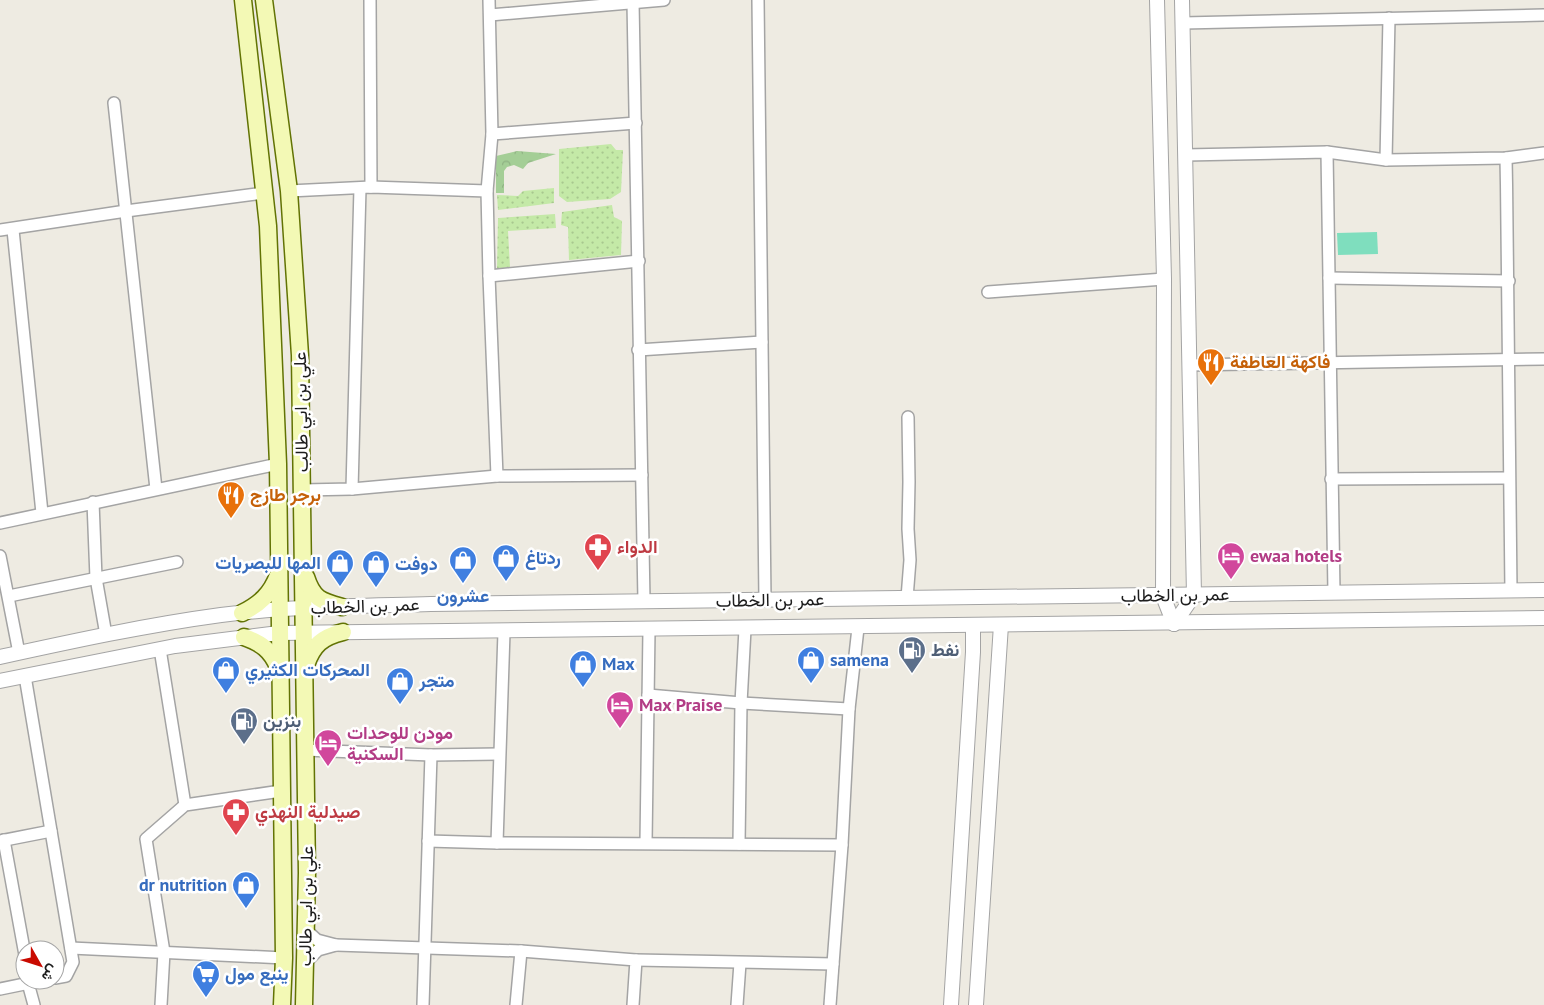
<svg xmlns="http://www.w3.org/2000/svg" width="1544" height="1005" viewBox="0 0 1544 1005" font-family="'PT Sans',Vazirmatn,sans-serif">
  <defs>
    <pattern id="grass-dots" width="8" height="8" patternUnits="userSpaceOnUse" patternTransform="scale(1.25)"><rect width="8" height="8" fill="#c4e9a7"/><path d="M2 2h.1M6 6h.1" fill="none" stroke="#a8c78f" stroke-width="1.8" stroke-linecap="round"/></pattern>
    <pattern id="forest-crowns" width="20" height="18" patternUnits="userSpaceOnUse" patternTransform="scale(1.25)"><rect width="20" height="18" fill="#a4ce96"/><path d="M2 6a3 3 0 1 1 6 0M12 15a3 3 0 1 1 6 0" fill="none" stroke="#8db081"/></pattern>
  </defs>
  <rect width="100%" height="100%" fill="#eeebe2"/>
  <g fill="url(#grass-dots)">
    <polygon points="611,144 616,150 623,150 621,192 610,199 567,202 559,196 559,149"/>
    <polygon points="554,188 554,203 498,210 497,195 518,196 523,191"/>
    <polygon points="612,205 614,217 622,221 621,255 569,260 568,227 561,225 562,212"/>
    <polygon points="555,214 556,228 508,231 510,267 497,269 498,218"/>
  </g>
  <polygon fill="url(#forest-crowns)" points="517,151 556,154 528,163 523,169 514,165 507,167 504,171 504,193 496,193 496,156"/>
  <polygon fill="#7fdebe" points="1377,232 1378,254 1338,255 1337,233"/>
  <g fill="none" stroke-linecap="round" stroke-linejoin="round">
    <g stroke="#a4a4a4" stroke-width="14">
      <g id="minor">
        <polyline points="370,0 371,187"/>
        <polyline points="489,0 492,134 487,191 489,276 497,476"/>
        <polyline points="758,0 765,600"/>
        <polyline points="633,2 644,601"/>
        <polyline points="490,15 664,0"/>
        <polyline points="1183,23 1544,15"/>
        <polyline points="114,103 156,489"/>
        <polyline points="492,134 636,123"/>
        <polyline points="1327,152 1334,593"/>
        <polyline points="1185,155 1327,152 1386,160 1506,158 1544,153"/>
        <path d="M1506,158c3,144 2,288 5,433"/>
        <polyline points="1386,160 1389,18"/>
        <polyline points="289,191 371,187 487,191"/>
        <polyline points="0,230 126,211 264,193"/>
        <polyline points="13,230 42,513"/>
        <polyline points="489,276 639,261"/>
        <polyline points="1329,278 1509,281"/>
        <polyline points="988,292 1164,279"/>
        <polyline points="638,350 762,342"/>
        <polyline points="1190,365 1544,359"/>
        <polyline points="1331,479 1509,478"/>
        <polyline points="352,489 360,188"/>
        <polyline points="303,490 352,489 497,476 642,475"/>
        <polyline points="93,502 96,578 106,635"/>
        <polyline points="0,523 278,464"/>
        <polyline points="0,556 19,653"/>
        <polyline points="9,596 177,562"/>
        <polyline points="907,598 910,560 908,529 909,482 908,417"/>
        <polyline points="160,649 185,805"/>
        <polyline points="25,676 73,962 66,976 55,978"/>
        <polyline points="648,695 741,703 849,709"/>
        <polyline points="305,750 431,755 499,754"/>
        <polyline points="4,840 25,955"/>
        <polyline points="0,841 51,831"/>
        <polyline points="428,841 497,843 842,845"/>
        <polyline points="497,843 504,632"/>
        <polyline points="646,843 649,630"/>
        <polyline points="739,844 741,703 745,629"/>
        <polyline points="336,945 521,951 636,960 633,1005"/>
        <polyline points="71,948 284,958"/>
        <polyline points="636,960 833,964 842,845 849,709 858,628"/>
        <polyline points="305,963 318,950 336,945 317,940 306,930"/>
        <polyline points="28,983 34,1005"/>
        <polyline points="0,989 44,980"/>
        <polyline points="161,1005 164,952 146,839 185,805 281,791"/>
        <polyline points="423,1005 431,755"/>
        <polyline points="516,1005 521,951"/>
        <polyline points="737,1005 740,963"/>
        <polyline points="830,1005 833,964"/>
      </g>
    </g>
    <g stroke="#a4a4a4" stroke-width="16">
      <g id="tertiary">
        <polyline points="1157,0 1164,279 1163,596 1174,624"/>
        <polyline points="1174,624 1194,595 1182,0"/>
        <path d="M0,657c73,-16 147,-32 221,-42 69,-9 140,-9 210,-11l1113,-14"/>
        <polyline points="0,681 175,646 279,633 1544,618"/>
        <polyline points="951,1005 973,652 973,626"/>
        <polyline points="976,1005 1001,625"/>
      </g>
    </g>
    <g stroke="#627304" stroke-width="19">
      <g id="secondary">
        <polyline points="243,0 268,226 278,464 284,958 282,1005"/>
        <polyline points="264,0 289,191 300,355 307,873 304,1005"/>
        <path d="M306,577c7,22 15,24 36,30"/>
        <path d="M242,613c18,-9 29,-19 36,-38"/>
        <path d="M244,637c17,6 27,13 34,30"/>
        <path d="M306,665c7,-20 16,-28 37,-33"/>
      </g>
    </g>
    <use href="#minor" stroke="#fff" stroke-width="11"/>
    <use href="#tertiary" stroke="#fff" stroke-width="14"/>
    <use href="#secondary" stroke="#f3f9b5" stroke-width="16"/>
  </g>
  <defs>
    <g id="restaurant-pin" transform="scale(1.4375)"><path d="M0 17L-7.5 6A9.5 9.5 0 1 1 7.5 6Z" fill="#e8710a" stroke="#fff"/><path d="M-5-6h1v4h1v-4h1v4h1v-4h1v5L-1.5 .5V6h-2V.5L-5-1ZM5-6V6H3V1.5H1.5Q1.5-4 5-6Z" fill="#fff"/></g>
    <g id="pharmacy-pin" transform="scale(1.4375)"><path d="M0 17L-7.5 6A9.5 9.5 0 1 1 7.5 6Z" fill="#e0444e" stroke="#fff"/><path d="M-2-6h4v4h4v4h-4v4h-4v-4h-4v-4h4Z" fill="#fff"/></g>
    <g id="hotel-pin" transform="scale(1.4375)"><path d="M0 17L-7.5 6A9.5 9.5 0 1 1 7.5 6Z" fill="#d1479c" stroke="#fff"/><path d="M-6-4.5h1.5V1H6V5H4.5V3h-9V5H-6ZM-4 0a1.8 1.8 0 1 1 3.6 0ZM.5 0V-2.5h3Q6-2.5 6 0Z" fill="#fff"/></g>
    <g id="shop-pin" transform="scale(1.4375)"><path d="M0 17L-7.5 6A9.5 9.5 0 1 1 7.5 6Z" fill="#3f7fe0" stroke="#fff"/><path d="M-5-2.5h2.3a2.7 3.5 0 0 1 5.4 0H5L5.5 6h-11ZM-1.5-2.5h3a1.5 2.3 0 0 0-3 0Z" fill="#fff"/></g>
    <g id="fuel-pin" transform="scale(1.4375)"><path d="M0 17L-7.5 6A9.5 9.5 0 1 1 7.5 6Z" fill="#5c6f8a" stroke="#fff"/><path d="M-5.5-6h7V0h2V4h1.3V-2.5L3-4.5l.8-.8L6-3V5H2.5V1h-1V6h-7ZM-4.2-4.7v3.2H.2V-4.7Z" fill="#fff"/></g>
    <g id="supermarket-pin" transform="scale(1.4375)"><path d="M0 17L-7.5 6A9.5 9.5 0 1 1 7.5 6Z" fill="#3f7fe0" stroke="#fff"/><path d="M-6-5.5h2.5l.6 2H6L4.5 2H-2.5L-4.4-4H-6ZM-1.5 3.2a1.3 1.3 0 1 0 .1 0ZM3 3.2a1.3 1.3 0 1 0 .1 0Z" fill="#fff"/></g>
  </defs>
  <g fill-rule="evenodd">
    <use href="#restaurant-pin" x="1211" y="362"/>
    <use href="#restaurant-pin" x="231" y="495"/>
    <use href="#pharmacy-pin" x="598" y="547"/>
    <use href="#hotel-pin" x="1231" y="556"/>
    <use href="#shop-pin" x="506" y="558"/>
    <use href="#shop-pin" x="463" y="560"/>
    <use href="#shop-pin" x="340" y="563"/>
    <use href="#shop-pin" x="376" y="564"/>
    <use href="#fuel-pin" x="912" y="650"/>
    <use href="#shop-pin" x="811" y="660"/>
    <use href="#shop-pin" x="583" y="664"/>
    <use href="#shop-pin" x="226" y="670"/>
    <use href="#shop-pin" x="400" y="681"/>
    <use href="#hotel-pin" x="620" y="705"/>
    <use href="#fuel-pin" x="244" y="721"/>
    <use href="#hotel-pin" x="328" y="743"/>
    <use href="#pharmacy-pin" x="236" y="812"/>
    <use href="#shop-pin" x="246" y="885"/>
    <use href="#supermarket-pin" x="206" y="974"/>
  </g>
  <g text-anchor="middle" stroke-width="5" stroke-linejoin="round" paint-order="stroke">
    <g font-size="18" font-weight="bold" fill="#c56008" stroke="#fff" text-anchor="start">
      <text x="1230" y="368">فاكهة العاطفة</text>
      <text x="250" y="501">برجر طازج</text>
    </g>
    <g font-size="18" fill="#1d1d1d" stroke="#fff">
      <text transform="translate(301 412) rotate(-91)" y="6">علي بن ابي طالب</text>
      <text transform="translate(1175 595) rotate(-1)" y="6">عمر بن الخطاب</text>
      <text transform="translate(770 600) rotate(-1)" y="6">عمر بن الخطاب</text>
      <text transform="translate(365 606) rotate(-2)" y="6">عمر بن الخطاب</text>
      <text transform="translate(306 906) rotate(-89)" y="6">علي بن ابي طالب</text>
    </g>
    <g font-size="18" font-weight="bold" fill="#be3a42" stroke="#fff" text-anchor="start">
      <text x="617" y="553">الدواء</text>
      <text x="255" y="818">صيدلية النهدي</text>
    </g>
    <g font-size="18" font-weight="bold" fill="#b23c85" stroke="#fff" text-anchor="start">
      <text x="1250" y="562">ewaa hotels</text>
      <text x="639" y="711">Max Praise</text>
      <text x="347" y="739">مودن للوحدات<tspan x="347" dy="21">السكنية</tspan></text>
    </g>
    <g font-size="18" font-weight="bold" fill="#366cbe" stroke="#fff" text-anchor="start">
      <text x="525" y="564">ردتاغ</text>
      <text x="321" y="569" text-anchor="end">المها للبصريات</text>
      <text x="395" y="570">دوفت</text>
      <text x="463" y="602" text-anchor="middle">عشرون</text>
      <text x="830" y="666">samena</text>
      <text x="602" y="670">Max</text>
      <text x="245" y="676">المحركات الكثيري</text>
      <text x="419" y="687">متجر</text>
      <text x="227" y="891" text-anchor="end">dr nutrition</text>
      <text x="225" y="980">ينبع مول</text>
    </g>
    <g font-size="18" font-weight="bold" fill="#4e5e75" stroke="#fff" text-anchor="start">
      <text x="931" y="656">نفط</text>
      <text x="263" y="727">بنزين</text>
    </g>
  </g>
  <g transform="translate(40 965) rotate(129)"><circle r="24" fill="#ffffff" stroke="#a5a5a5"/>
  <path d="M0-4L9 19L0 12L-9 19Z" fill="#c90a00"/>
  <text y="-8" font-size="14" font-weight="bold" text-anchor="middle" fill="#1d1d1d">ش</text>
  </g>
</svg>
